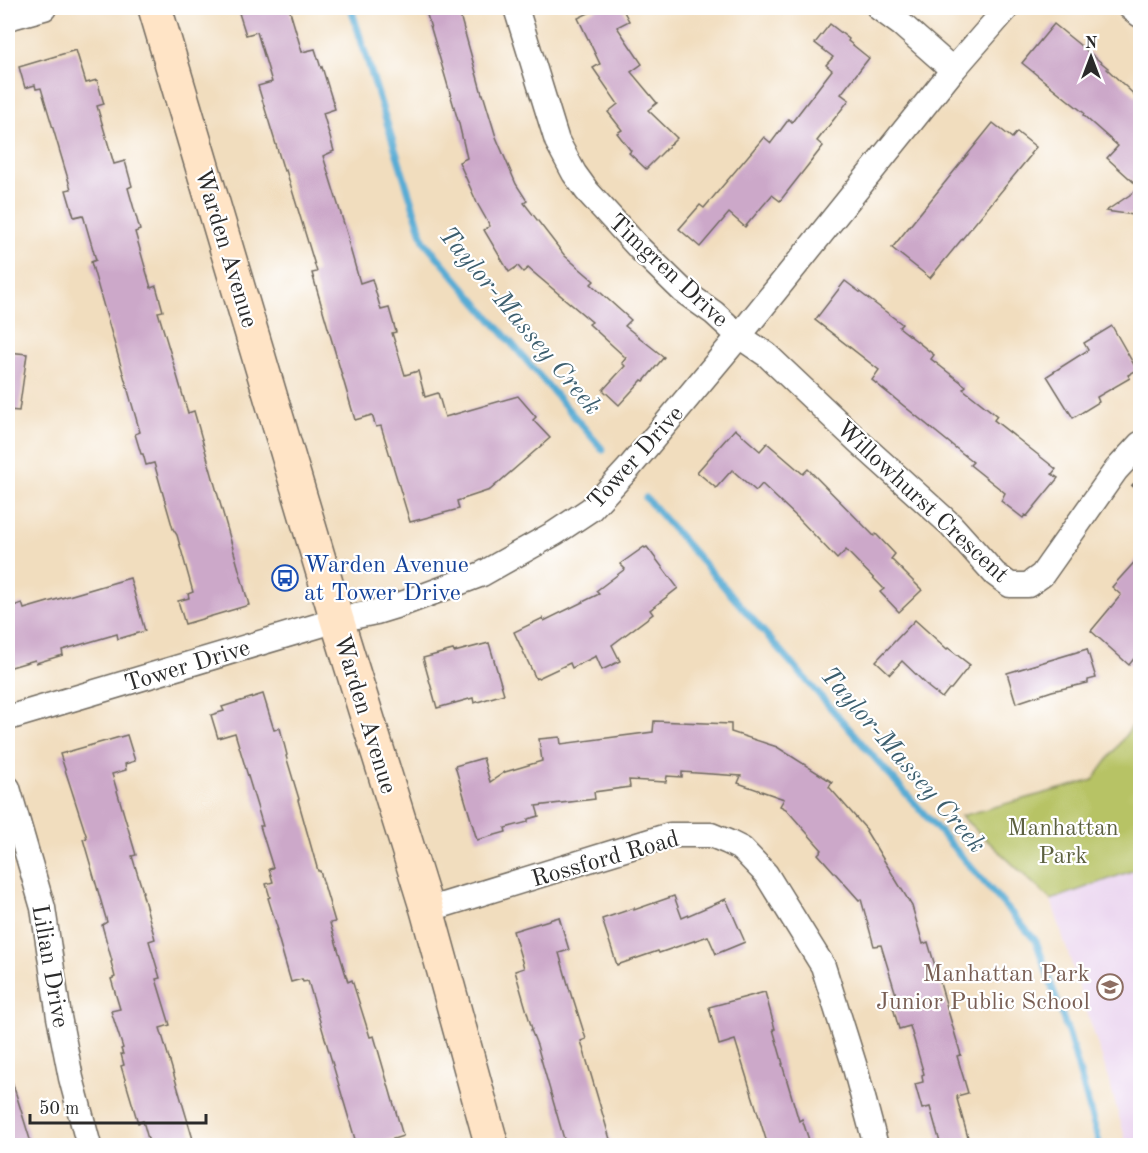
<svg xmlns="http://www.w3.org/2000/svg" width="1148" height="1153" viewBox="0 0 1148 1153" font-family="'Old Standard TT',serif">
  <rect width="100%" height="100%" fill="#fff"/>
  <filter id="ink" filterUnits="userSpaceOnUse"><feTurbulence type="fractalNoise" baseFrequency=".0167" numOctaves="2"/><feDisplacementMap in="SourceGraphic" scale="12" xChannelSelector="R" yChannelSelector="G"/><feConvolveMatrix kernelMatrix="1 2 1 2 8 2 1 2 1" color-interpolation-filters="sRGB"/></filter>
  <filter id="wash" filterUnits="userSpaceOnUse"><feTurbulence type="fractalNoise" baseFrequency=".008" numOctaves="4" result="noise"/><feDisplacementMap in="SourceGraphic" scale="24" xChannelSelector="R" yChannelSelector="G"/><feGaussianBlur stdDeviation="1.35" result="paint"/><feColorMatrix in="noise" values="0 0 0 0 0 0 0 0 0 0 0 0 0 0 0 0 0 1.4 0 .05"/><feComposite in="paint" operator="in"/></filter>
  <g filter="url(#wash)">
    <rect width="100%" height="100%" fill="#f1ddbe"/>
    <polygon fill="#e9d2ee" points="1140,868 1140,1145 1127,1145 1107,1074 1051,900"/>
    <polygon fill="#b7c365" stroke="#717748" stroke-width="1.5" points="1140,715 1140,868 1051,900 961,816 1093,780"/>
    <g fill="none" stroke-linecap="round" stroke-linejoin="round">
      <g stroke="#58acd4" stroke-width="7">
        <polyline points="351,8 424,241 603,450"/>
        <polyline points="646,498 1036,941 1069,1035 1100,1146"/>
      </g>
    </g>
    <g id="blocks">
      <g fill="#cca8c9">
        <polygon points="258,8 289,8 302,52 315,49 321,68 322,67 335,109 323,113 334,151 323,156 349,240 348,241 360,283 372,279 381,310 389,308 396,332 392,333 405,375 418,371 425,397 438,393 445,417 518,396 536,417 533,420 550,438 490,490 457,501 459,509 410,522 381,426 376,427 372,415 355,420 312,273 317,272 286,170 284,171 258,86 272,82 257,32 246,35 239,13"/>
        <polygon points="425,8 458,8 482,94 483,94 496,137 516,184 527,201 524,203 565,256 594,281 591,284 631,320 625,326 664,357 644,381 642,380 619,405 603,390 625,366 622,363 626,358 589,324 592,322 528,268 523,272 518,266 509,272 484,230 490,226 477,203 459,162 467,158 459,124"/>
        <polygon points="599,8 622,8 629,21 617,27 642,64 631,72 657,103 648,110 677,138 646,169 629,153 631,151 617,133 622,130 608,112 618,104 593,68 600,64 578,18"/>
        <polygon points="830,24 849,39 848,41 869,58 841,94 849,100 817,141 823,146 780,201 772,195 745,227 729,213 700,247 679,229 700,205 704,208 764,137 771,143 789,119 792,122 832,70 826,65 833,57 815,43"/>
        <polygon points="1054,24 1108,68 1107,69 1140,100 1140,216 1106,211 1140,188 1107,158 1118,146 1083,115 1084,113 1022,63"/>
        <polygon points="76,50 86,83 97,80 104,104 97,106 114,164 125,161 132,186 128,188 140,230 135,232 151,288 156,286 163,311 158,312 171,355 188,413 194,411 249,605 185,624 178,601 189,598 188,594 193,592 177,535 173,529 154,463 146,465 143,454 141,454 135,434 140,432 91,262 96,260 83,215 74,217 66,190 71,189 41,88 36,89 35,85 25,88 19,67"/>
        <polygon points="993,123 1012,138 1017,132 1036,147 1030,154 1031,155 930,278 892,248"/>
        <polygon points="845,281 902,324 899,327 934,355 931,359 966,386 963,389 997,416 994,420 1056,469 1052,474 1058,478 1027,516 1025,515 1023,518 1001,501 1005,493 970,465 973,462 872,380 879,370 815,320"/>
        <polygon points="1112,326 1137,370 1128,375 1130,378 1097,397 1099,402 1073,418 1047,376 1088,350 1084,343"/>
        <polygon points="8,352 27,354 19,411 8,410"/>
        <polygon points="735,429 760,451 767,443 803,474 808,469 874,536 876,534 895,554 891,559 922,590 899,612 880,592 884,589 846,550 837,559 799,519 762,484 756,491 732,470 716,488 697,472"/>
        <polygon points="644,547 645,548 647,547 678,588 650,610 653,614 612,645 620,661 602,670 596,656 572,668 570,663 536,679 514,632 543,618 544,621 599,594 596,591 625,569 620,564"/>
        <polygon points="1140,556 1140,651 1129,665 1091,631 1121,595 1112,587"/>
        <polygon points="130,578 145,631 118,639 117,634 62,650 63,655 36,663 35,660 8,668 8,608 22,603 24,609"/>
        <polygon points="915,620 947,649 948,648 970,665 951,689 949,689 942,698 928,687 928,686 902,661 890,674 876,661"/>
        <polygon points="489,643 504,694 474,703 473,698 437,708 423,658 453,650 454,652"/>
        <polygon points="1087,649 1096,678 1088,680 1088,683 1052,691 1016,703 1007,673"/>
        <polygon points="263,694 274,730 280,728 287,755 286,756 299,799 298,800 318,871 320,871 335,922 330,923 348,982 352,980 370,1037 374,1036 403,1136 371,1146 357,1146 308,981 303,982 302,979 291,982 276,930 278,930 268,898 270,897 266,884 273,882 269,869 273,868 260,826 263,826 235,733 218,738 211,715 224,711 222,707"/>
        <polygon points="654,721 731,724 731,732 777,747 832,782 829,787 867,830 866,831 912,906 923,944 928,942 961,1055 957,1056 968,1093 957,1096 958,1099 957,1099 969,1141 952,1146 941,1146 930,1107 922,1109 915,1084 923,1082 922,1075 924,1074 910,1026 899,1029 891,1000 897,998 881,945 874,946 861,899 859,900 818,854 822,850 786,809 780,806 784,799 738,783 741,776 682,772 682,777 667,776 666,782 629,780 630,787 594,792 595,799 536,806 539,816 528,819 528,822 505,828 506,832 477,840 455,766 483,758 490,782 505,772 542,761 539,739 560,737 561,744 653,732"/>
        <polygon points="127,735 135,761 125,764 126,770 112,774 136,855 132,856 143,892 142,892 155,939 149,941 160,978 156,979 170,1025 160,1028 195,1146 150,1146 143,1121 138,1123 121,1066 124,1065 121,1054 123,1054 121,1049 123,1048 111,1011 120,1009 111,979 115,977 111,962 112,961 102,925 107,922 83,839 87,838 60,754"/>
        <polygon points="674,896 682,918 726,899 745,942 716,954 708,936 659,953 658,951 617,965 602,919 634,908 634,910"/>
        <polygon points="559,917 569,950 559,953 572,998 573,998 586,1039 581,1041 612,1146 566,1146 537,1045 531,1030 532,1029 515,971 524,968 513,931"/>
        <polygon points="765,992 775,1029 773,1029 783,1064 782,1064 799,1121 802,1119 811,1146 768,1146 735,1040 719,1045 709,1007"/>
        <polygon points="12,1081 32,1146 8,1146 8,1082"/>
      </g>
    </g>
  </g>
  <g filter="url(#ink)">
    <use href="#blocks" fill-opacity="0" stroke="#70695e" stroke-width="1.5"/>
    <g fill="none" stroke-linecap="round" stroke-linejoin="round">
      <g stroke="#70695e" stroke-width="27">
        <g id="minor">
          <polyline points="516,8 557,141 574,173 587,191 639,248 683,291 714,313 739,336 767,355 859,442 951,525 995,574 1010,585 1028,585 1042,575 1116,470 1140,444"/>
          <polyline points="879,8 901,24 953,70"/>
          <polyline points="1131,8 1140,15"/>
          <polyline points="8,18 44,8"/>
          <polyline points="8,718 337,620 376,612 402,604 482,574 555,533 591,509 628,469 739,336 953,70 1007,8"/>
          <polyline points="8,788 43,908 59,1017 71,1078 89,1146"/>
          <polyline points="427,910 670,835 711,835 728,842 742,849 766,874 823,966 854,1064 876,1146"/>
        </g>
      </g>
      <g stroke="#70695e" stroke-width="36">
        <polyline id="secondary" points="155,8 337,620 427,910 492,1146"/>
      </g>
      <polyline stroke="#70695e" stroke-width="4" stroke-dasharray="4.5 4.5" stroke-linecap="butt" points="1132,484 1140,491"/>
      <use href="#minor" stroke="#fff" stroke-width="24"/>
      <use href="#secondary" stroke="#ffe4c6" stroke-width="33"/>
    </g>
  </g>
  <defs>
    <g id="bus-ring" transform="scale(1.35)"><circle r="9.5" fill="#fff" stroke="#1a4fb4" stroke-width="1.5"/><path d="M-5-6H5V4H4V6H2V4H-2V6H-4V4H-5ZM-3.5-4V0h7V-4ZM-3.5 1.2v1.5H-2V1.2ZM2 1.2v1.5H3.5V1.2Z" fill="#1a4fb4"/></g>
    <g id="school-ring" transform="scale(1.35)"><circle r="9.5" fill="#fff" stroke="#8d6e63" stroke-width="1.5"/><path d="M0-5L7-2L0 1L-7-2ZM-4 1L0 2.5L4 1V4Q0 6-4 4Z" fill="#8d6e63"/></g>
  </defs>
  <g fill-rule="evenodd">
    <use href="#bus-ring" x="285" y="578"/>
    <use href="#school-ring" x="1110" y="987"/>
  </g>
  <g text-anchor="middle" stroke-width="4.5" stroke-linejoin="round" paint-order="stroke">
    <g font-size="24" fill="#2b2b2b" stroke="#fff">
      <text transform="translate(227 248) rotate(73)" y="8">Warden Avenue</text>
      <text transform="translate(669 270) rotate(43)" y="8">Timgren Drive</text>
      <text transform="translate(635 457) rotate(-48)" y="8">Tower Drive</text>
      <text transform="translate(923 501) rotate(43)" y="8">Willowhurst Crescent</text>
      <text transform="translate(187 665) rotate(-17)" y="8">Tower Drive</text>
      <text transform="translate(366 714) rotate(73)" y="8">Warden Avenue</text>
      <text transform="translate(605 858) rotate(-16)" y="8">Rossford Road</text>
      <text transform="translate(51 966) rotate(80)" y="8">Lilian Drive</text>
    </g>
    <g font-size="24" fill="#164399" stroke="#fff" text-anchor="start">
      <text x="304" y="572">Warden Avenue<tspan x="304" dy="28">at Tower Drive</tspan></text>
    </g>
    <g font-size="24" fill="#5c603f" stroke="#fff">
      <text x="1063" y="835">Manhattan<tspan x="1063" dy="28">Park</tspan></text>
    </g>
    <g font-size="24" fill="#785e54" stroke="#fff" text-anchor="end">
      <text x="1090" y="981">Manhattan Park<tspan x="1090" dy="28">Junior Public School</tspan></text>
    </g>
    <g font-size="26" font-style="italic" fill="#3d5f6f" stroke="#fff">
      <text transform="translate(521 320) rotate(50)" y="9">Taylor-Massey Creek</text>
      <text transform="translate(904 759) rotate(49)" y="9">Taylor-Massey Creek</text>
    </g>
  </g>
  <rect width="1148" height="1153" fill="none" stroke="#fff" stroke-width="30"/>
  <g transform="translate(1091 57)" stroke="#ffffff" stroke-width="4.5" paint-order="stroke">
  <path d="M0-4.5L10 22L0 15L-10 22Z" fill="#2b2b2b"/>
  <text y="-9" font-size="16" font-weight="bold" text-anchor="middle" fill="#2b2b2b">N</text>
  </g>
  <path d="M30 1114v9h176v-9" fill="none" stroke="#2b2b2b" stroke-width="3"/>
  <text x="39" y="1114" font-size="18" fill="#2b2b2b" stroke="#ffffff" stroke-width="4.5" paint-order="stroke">50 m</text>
</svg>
